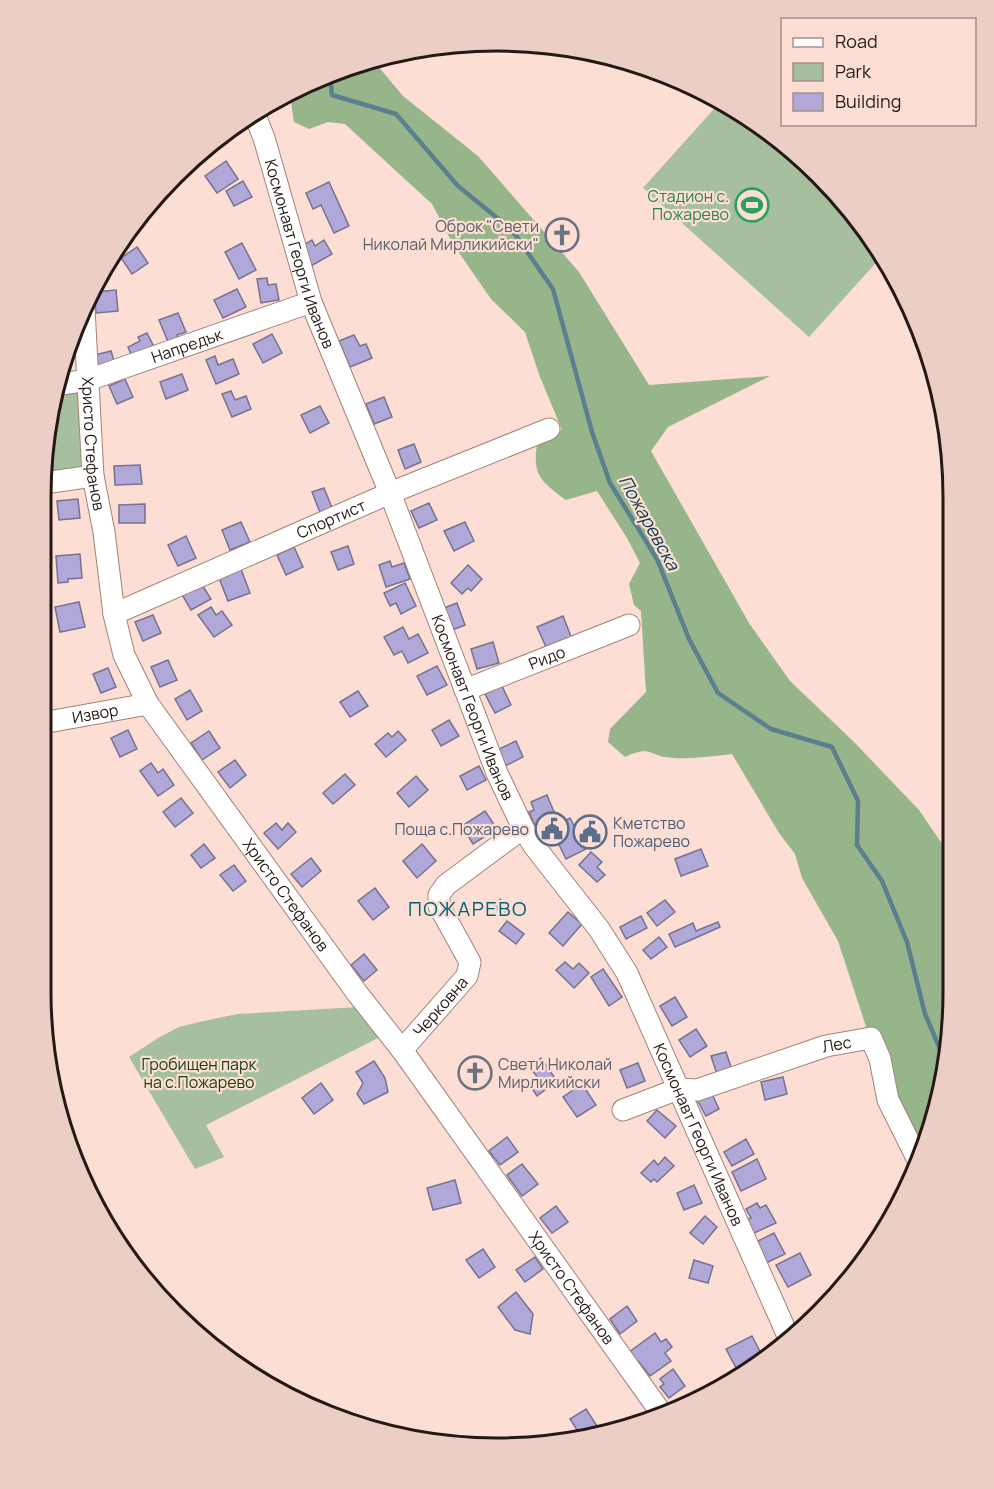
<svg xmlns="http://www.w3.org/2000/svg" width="994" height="1489" viewBox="0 0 994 1489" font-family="Manrope,sans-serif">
  <rect width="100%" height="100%" fill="#fcded4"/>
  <g fill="#a6bf9e">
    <polygon points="722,100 732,107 862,223 882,256 809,337 643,188"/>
    <polygon points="79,390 89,469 44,474 44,437 58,393"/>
    <polygon points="359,1007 380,1037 206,1125 224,1157 195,1169 129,1057 158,1038 179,1027 199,1022 237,1014"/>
  </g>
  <path fill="#96b58b" d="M372,59l31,37 75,60 101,116 70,113 121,-9 -102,51 -17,24 98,172 41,58 63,60 66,69 32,47 -1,195 -34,110 -42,-111 -36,-110 -36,-63 -7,-24 -16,-21 -47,-79c-19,2 -38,5 -58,4 -26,-1 -21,-14 -49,-1l-17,-15 2,-13 36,-37 -5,-81 -7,-6 -5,-21 11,-21 -13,-25 -30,-47 -31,9c-29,-21 -34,-27 -28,-62l24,-8 -22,-53 -15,-45 -34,-33 -38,-55 -21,-40 -87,-80 -17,-2 -19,7 -15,-7 -3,-20 25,-21v-1z"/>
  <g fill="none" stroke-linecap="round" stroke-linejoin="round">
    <polyline stroke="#5a7f8d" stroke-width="4.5" points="330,74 332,95 396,114 458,186 512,230 553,289 592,432 610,483 657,559 689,639 718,693 771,729 832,747 858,801 857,845 882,881 907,942 925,1014 946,1063"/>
  </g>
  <g fill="#afa8d8" stroke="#76728f" stroke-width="1.5">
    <polygon points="226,161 238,179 217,193 205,176"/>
    <polygon points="243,181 252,197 234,206 226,191"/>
    <polygon points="329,182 349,226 334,233 321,205 313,209 306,193"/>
    <polygon points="312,240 315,246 324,240 332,254 311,266 300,247"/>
    <polygon points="242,243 256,270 239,279 225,252"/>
    <polygon points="137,247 148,263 132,274 121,258"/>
    <polygon points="267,278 268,285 276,284 279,300 261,303 257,279"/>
    <polygon points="237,289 246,307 223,318 214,300"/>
    <polygon points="116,290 118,311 96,313 94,292"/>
    <polygon points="178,313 186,332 177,335 179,340 169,344 159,320"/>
    <polygon points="147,333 155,349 133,359 128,347 140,341 138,337"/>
    <polygon points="272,334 282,353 263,363 253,344"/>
    <polygon points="354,335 360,346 366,344 372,358 350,367 339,341"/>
    <polygon points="111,351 116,367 100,372 95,355"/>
    <polygon points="215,356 218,365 233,359 239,374 216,384 206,360"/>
    <polygon points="182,374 188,390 166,399 160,382"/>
    <polygon points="125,379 133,397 117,404 109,386"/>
    <polygon points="231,391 235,400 246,396 251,409 232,417 222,394"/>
    <polygon points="384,397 392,417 374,424 366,404"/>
    <polygon points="320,406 329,423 310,433 301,415"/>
    <polygon points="414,444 421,462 405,469 398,450"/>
    <polygon points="140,465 142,484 115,485 114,466"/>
    <polygon points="324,488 333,510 321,515 312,492"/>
    <polygon points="78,499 80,518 59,520 57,501"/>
    <polygon points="429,503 437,520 419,528 411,511"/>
    <polygon points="145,504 145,523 119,523 119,505"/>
    <polygon points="241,522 250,542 230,550 222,530"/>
    <polygon points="465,522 474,541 454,551 444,531"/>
    <polygon points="186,536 196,558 178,566 168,545"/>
    <polygon points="348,546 354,564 338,570 331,552"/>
    <polygon points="294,547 303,567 286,575 277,555"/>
    <polygon points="80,554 82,578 68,579 68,582 58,583 56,556"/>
    <polygon points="390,561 392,567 404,563 410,579 386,587 379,565"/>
    <polygon points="468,565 482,579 471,591 468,588 462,594 451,583"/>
    <polygon points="241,569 250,593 228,601 219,578"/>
    <polygon points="199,580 211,599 191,610 180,591"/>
    <polygon points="405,583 416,606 401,614 396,603 390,606 384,593"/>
    <polygon points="79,602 85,627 60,632 55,607"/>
    <polygon points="457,603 465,625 452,630 444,608"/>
    <polygon points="211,607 216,615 222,611 232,625 214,637 198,615"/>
    <polygon points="153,615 161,633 143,641 135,622"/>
    <polygon points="563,616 572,639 547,649 537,627"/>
    <polygon points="403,627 409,639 418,634 428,653 408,663 402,651 394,655 384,637"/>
    <polygon points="493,642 499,663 477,669 471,649"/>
    <polygon points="168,660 177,680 160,687 151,667"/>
    <polygon points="437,666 447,685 427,695 417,676"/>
    <polygon points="108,668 116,687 101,693 93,674"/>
    <polygon points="502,686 511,705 495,713 485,694"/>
    <polygon points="190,690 202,711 187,720 175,699"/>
    <polygon points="358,691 368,706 350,717 340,702"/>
    <polygon points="449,720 459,736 441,746 432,730"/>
    <polygon points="128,730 137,749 120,757 111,738"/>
    <polygon points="209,731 220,748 202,760 191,743"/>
    <polygon points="398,731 406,740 386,757 375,744 388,733 392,737"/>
    <polygon points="516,741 523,757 505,766 497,750"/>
    <polygon points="235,760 246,775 230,788 218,772"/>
    <polygon points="151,763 158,773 163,769 174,785 158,796 140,771"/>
    <polygon points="479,766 486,780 467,790 460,776"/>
    <polygon points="345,774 355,785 333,804 323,793"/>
    <polygon points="416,776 428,790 409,807 397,793"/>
    <polygon points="547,795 557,819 536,828 529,812 534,810 531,802"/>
    <polygon points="181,798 193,813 175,827 163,812"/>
    <polygon points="485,811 497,829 473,844 462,826"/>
    <polygon points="570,818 577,831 581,828 586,829 591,836 588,842 583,844 586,849 566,859 551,828"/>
    <polygon points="276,823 282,830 288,823 296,832 278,849 264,833"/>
    <polygon points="204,844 215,858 201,868 191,855"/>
    <polygon points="422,844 436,861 417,878 403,861"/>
    <polygon points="701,849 708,866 681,876 675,859"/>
    <polygon points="591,852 602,862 597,867 605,875 597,882 579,865"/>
    <polygon points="311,858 321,871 302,887 291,874"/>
    <polygon points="234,865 246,881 233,891 220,875"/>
    <polygon points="375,888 389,907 373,920 358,901"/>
    <polygon points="500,899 510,907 504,914 494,907"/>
    <polygon points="665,900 675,912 657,926 647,913"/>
    <polygon points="568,912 582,924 563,946 549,933"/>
    <polygon points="641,916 647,928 626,939 620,927"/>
    <polygon points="507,921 524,934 516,944 499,931"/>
    <polygon points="718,922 720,927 675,947 669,934 693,923 696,931"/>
    <polygon points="659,937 667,947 651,959 643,950"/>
    <polygon points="364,954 377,970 364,981 351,965"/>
    <polygon points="565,962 573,969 579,963 589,973 574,988 556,970"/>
    <polygon points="603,969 622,997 609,1006 591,977"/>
    <polygon points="675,997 687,1017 672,1026 660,1006"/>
    <polygon points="696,1029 707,1046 690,1057 679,1040"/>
    <polygon points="726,1052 732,1070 717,1074 711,1056"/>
    <polygon points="541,1058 557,1081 537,1096 531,1087 540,1081 530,1067"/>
    <polygon points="473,1059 489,1075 477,1088 460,1071 462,1069 462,1064 466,1061 469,1062"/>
    <polygon points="374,1061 385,1078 388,1092 364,1104 357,1094 363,1083 356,1072"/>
    <polygon points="638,1063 645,1081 627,1088 620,1070"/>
    <polygon points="783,1077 787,1094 765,1100 761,1082"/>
    <polygon points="321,1083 333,1100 314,1114 302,1098"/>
    <polygon points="582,1084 596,1105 577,1117 563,1097"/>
    <polygon points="711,1092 719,1109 706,1116 697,1100"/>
    <polygon points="657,1110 676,1126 665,1138 647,1121"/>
    <polygon points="507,1137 518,1152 500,1165 489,1151"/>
    <polygon points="746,1139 754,1154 732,1166 724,1152"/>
    <polygon points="665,1157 674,1166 657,1182 654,1179 651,1182 641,1173 654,1160 658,1165"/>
    <polygon points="757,1159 766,1179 741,1191 732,1172"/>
    <polygon points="522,1164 538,1184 522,1196 507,1175"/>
    <polygon points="455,1180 461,1203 433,1210 427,1188"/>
    <polygon points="694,1185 702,1203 684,1210 677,1193"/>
    <polygon points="757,1203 760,1208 766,1205 776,1223 752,1234 745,1221 751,1218 746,1209"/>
    <polygon points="556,1206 568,1222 552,1233 540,1218"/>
    <polygon points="705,1216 717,1227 703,1244 690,1233"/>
    <polygon points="774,1233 785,1254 766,1263 756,1242"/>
    <polygon points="483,1249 495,1267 479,1278 466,1260"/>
    <polygon points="800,1253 811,1275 788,1287 776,1265"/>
    <polygon points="535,1257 543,1269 525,1282 516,1270"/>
    <polygon points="694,1260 713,1266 708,1283 689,1278"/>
    <polygon points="516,1292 533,1314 530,1334 515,1330 498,1307"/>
    <polygon points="627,1306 637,1321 620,1334 610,1319"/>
    <polygon points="655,1333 661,1342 666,1339 672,1347 665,1353 671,1361 650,1376 639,1362 633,1367 624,1356"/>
    <polygon points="752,1336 763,1357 740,1375 726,1349"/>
    <polygon points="673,1369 685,1386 669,1398 660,1387 664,1384 660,1379"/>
    <polygon points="586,1409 602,1434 601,1434 581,1436 570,1419"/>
  </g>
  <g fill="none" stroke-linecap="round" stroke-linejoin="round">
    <g stroke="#a48377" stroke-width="23">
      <g id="minor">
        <path id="s1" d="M254,113l10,25 47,164 79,191 107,280 26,55 11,18 65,83 28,44 161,363"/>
        <path id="s2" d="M84,308l9,168 11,56 10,82 10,41 24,49 209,289 45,57 260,364"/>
        <path id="s3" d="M61,384l27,-4 223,-78"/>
        <polyline points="44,483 93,476"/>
        <path id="s4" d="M114,614l276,-121 159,-64"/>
        <path id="s5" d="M465,690l164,-65"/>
        <path id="s6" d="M42,723l106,-19"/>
        <path id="s7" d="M402,1050l65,-74 3,-14 -31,-56v-11l7,-10 77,-57"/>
        <path id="s8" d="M623,1110l55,-21 19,1 129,-44 45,-8 9,21 8,41 29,58"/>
      </g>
    </g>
    <use href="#minor" stroke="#fff" stroke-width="21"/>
  </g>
  <defs>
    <g id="stadium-ring" transform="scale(1.725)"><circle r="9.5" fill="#fcded4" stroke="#2e9e5b" stroke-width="1.5"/><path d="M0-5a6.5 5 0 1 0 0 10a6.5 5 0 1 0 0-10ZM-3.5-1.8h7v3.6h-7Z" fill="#2e9e5b"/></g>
    <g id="church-ring" transform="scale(1.725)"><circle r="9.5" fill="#fcded4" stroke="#6b7280" stroke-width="1.5"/><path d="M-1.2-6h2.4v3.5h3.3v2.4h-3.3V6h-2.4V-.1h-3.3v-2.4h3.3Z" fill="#6b7280"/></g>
    <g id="civic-ring" transform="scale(1.725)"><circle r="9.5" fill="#fcded4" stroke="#5c6f8a" stroke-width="1.5"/><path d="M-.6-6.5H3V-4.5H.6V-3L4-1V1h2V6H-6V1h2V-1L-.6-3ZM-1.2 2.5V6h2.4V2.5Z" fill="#5c6f8a"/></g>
  </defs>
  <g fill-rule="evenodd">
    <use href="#stadium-ring" x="752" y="205"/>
    <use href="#church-ring" x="562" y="235"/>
    <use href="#civic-ring" x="552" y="829"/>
    <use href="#civic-ring" x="590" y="832"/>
    <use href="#church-ring" x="475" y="1073"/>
  </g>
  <g text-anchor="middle" stroke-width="4.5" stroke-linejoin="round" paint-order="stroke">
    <g font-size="16" fill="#27864d" stroke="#fcded4" text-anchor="end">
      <text x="729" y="202">Стадион с.<tspan x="729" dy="18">Пожарево</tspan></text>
    </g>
    <g font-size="16" fill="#5b616d" stroke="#fcded4" text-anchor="end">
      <text x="539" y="232">Оброк "Свети<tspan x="539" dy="18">Николай Мирликийски"</tspan></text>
      <text x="498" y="1070" text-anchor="start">Свети Николай<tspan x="498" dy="18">Мирликийски</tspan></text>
    </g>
    <g font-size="16" fill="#261915" stroke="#fcded4">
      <text dy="6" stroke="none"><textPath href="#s1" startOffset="148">Космонавт Георги Иванов</textPath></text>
      <text dy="6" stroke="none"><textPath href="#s3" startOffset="132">Напредък</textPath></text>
      <text dy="6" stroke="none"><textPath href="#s2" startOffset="136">Христо Стефанов</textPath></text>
      <text dy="6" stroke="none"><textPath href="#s4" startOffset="237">Спортист</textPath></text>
      <text dy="6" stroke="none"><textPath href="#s5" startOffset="88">Ридо</textPath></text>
      <text dy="6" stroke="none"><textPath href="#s1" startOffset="634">Космонавт Георги Иванов</textPath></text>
      <text dy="6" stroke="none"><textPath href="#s6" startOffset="54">Извор</textPath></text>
      <text dy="6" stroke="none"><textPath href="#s2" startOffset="640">Христо Стефанов</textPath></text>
      <text dy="6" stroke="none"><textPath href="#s7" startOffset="58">Черковна</textPath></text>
      <text dy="6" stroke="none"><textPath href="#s8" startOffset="225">Лес</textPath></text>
      <text dy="6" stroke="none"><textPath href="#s1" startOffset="1120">Космонавт Георги Иванов</textPath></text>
      <text dy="6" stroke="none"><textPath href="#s2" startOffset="1126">Христо Стефанов</textPath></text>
    </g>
    <g font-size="16" fill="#4e5e75" stroke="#fcded4" text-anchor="start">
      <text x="613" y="829">Кметство<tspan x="613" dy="18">Пожарево</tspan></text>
      <text x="529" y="835" text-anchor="end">Поща с.Пожарево</text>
    </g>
    <g font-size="16" fill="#1a4306" stroke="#fcded4">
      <text x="199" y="1070">Гробищен парк<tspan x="199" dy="18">на с.Пожарево</tspan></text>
    </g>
    <g font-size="18" font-style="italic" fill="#073d4d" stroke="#fcded4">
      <text transform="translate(649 523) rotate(61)" y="6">Пожаревска</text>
    </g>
    <g font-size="20" letter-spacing="1.5" fill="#006271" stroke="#fcded4">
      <text x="468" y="916">ПОЖАРЕВО</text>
    </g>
  </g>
  <path d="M0 0H994V1489H0ZM497 51H497A446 446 0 0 1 943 497V992A446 446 0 0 1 497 1438H497A446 446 0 0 1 51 992V497A446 446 0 0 1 497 51Z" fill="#ebcec5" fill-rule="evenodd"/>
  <path fill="none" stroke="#261915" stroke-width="3" d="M497 51H497A446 446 0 0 1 943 497V992A446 446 0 0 1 497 1438H497A446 446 0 0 1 51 992V497A446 446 0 0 1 497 51Z"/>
  <rect x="781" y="18" width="195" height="108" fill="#fcded4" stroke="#a68f88" stroke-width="1.5"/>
  <rect x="793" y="38" width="30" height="9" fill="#ffffff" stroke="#a68f88" stroke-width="1.5"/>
  <text x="835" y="48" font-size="18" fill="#261915">Road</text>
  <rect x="793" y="63" width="30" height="18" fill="#a6bf9e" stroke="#a68f88" stroke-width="1.5"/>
  <text x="835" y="78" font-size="18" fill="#261915">Park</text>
  <rect x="793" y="93" width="30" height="18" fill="#afa8d8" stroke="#a68f88" stroke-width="1.5"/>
  <text x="835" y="108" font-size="18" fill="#261915">Building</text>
</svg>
